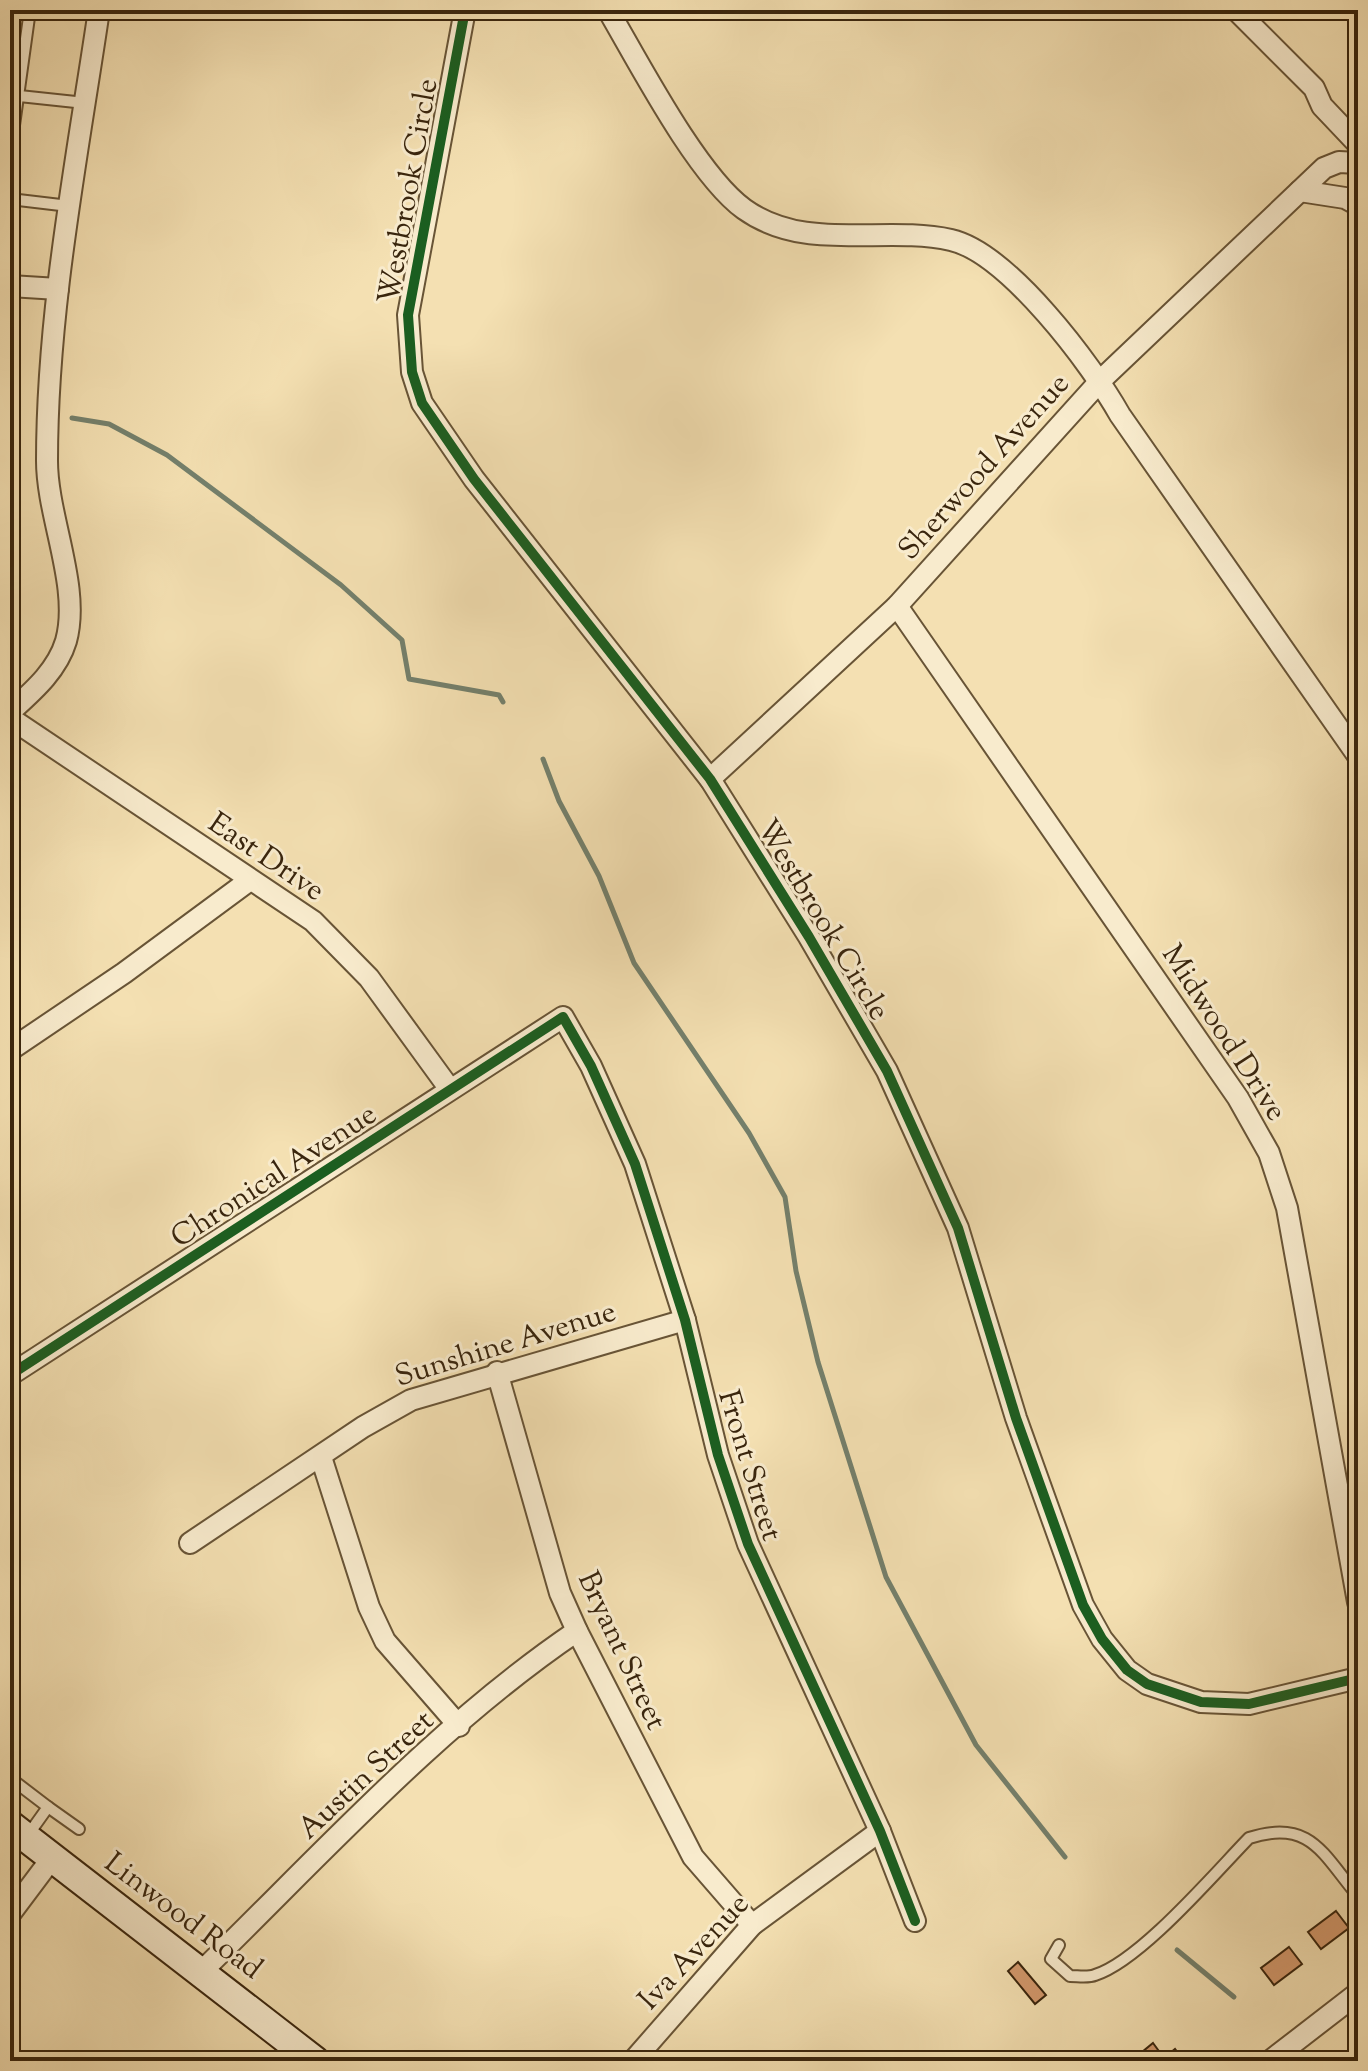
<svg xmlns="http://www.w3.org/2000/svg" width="1368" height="2071" viewBox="0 0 1368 2071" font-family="'Sorts Mill Goudy',serif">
  <rect width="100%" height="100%" fill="#f4e0b2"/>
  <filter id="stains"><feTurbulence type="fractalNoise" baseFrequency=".0025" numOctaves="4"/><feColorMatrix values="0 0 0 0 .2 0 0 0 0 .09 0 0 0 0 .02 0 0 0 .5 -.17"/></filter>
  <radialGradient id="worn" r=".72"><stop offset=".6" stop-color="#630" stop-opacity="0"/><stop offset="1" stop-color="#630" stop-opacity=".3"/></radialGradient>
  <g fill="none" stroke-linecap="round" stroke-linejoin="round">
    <g stroke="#74806c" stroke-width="5">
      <polyline points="72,418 109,424 167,455 341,585 402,640 409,679 499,695 503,702"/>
      <polyline points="543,759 559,801 599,876 634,963 749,1133 785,1197 796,1271 818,1362 886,1577 976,1745 1065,1857"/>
      <polyline points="1177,1950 1234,1997"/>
    </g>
  </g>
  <g fill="#d3996d" stroke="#39250d" stroke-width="2">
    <polygon points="1336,1911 1349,1928 1321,1949 1308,1932"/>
    <polygon points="1289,1947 1302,1964 1274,1985 1261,1968"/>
    <polygon points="1018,1962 1046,1995 1035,2004 1008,1971"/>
    <polygon points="1153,2043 1164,2058 1175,2049 1184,2061 1139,2061 1136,2057"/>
  </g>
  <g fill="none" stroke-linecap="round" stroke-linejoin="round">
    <g stroke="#685436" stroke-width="14">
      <g id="lane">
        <polyline points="10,95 85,103"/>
        <polyline points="10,154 30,10"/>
        <polyline points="10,199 69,206"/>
        <polyline points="10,1778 48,1807 28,1835"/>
        <polyline points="48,1807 79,1829"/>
        <path d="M1059,1945l-8,14 19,17c8,0 18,2 25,-1 45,-14 119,-101 154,-137 62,-20 74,17 109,58"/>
      </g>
    </g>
    <g stroke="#685436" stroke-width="24">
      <g id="street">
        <polyline points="465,10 408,315 412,372 422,403 474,479 710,779 809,937 887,1071 958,1228 1016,1418 1083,1605 1102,1639 1127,1670 1147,1684 1201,1702 1249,1704 1358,1678"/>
        <path d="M608,10c31,53 89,165 136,199 61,44 139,16 207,31 57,13 141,125 169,175l238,341"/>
        <polyline points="1236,10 1314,88 1322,106 1358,144"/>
        <polyline points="1300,191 1345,198 1358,205"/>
        <polyline points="10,286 58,289"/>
        <polyline points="897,606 1238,1098 1269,1153 1287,1208 1358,1602"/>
        <path d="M10,712c22,-20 47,-41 56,-71 15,-54 -19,-124 -19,-180 0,-151 30,-302 52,-451"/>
        <polyline points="10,718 313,921 369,978 449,1088"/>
        <polyline points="710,779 897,606 1101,380 1324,168 1339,162 1358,163"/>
        <polyline points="10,1050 124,973 250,880"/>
        <polyline points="497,1372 560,1593 577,1631 693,1857 752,1925"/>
        <polyline points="10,1375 563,1017 591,1066 635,1164 685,1320 718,1455 748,1544 880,1831 915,1921"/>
        <polyline points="321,1457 369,1607 385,1641 459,1726"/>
        <polyline points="190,1543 363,1427 411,1400 685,1320"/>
        <polyline points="10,1914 52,1858"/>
        <path d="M202,1971c120,-117 236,-246 375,-340"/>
        <polyline points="633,2061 752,1925 880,1831"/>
        <polyline points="1270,2061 1358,1993"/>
      </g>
    </g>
    <g stroke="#39250d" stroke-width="32">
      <polyline id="secondary" points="10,1825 315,2061"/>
    </g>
    <use href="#lane" stroke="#f8ebcd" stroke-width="10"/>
    <use href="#street" stroke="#f8ebcd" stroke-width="20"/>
    <use href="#secondary" stroke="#f8ebcd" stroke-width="28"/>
    <g stroke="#f8ebcd" stroke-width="15">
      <g id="cycleway">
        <polyline points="465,10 408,315 412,372 422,403 474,479 710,779 809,937 887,1071 958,1228 1016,1418 1083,1605 1102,1639 1127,1670 1147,1684 1201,1702 1249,1704 1358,1678"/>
        <polyline points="10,1375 563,1017 591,1066 635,1164 685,1320 718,1455 748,1544 880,1831 915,1921"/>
      </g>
    </g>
    <use href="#cycleway" stroke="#1b5e20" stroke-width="10"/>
  </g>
  <g text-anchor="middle" stroke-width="6" stroke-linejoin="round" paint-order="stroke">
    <g font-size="30" fill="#39250d" stroke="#f8ebcd">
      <text transform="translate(407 191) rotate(-80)" y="10">Westbrook Circle</text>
      <text transform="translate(983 466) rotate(-48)" y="10">Sherwood Avenue</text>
      <text transform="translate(267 856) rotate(34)" y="10">East Drive</text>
      <text transform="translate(824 919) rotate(59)" y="10">Westbrook Circle</text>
      <text transform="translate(1225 1032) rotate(57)" y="10">Midwood Drive</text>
      <text transform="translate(273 1175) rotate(-33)" y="10">Chronical Avenue</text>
      <text transform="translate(505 1343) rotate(-17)" y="10">Sunshine Avenue</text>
      <text transform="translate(751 1465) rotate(73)" y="10">Front Street</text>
      <text transform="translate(623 1650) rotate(65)" y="10">Bryant Street</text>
      <text transform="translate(365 1774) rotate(-43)" y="10">Austin Street</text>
      <text transform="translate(184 1915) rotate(37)" y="10">Linwood Road</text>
      <text transform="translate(693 1951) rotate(-47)" y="10">Iva Avenue</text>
    </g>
  </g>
  <rect width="1368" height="2071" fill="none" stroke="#f4e0b2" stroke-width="40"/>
  <rect x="12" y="12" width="1344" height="2047" fill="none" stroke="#39250d" stroke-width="4"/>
  <rect x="20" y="20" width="1328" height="2031" fill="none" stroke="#39250d" stroke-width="2"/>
  <rect width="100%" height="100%" filter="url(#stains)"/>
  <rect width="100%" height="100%" fill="url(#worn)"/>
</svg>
